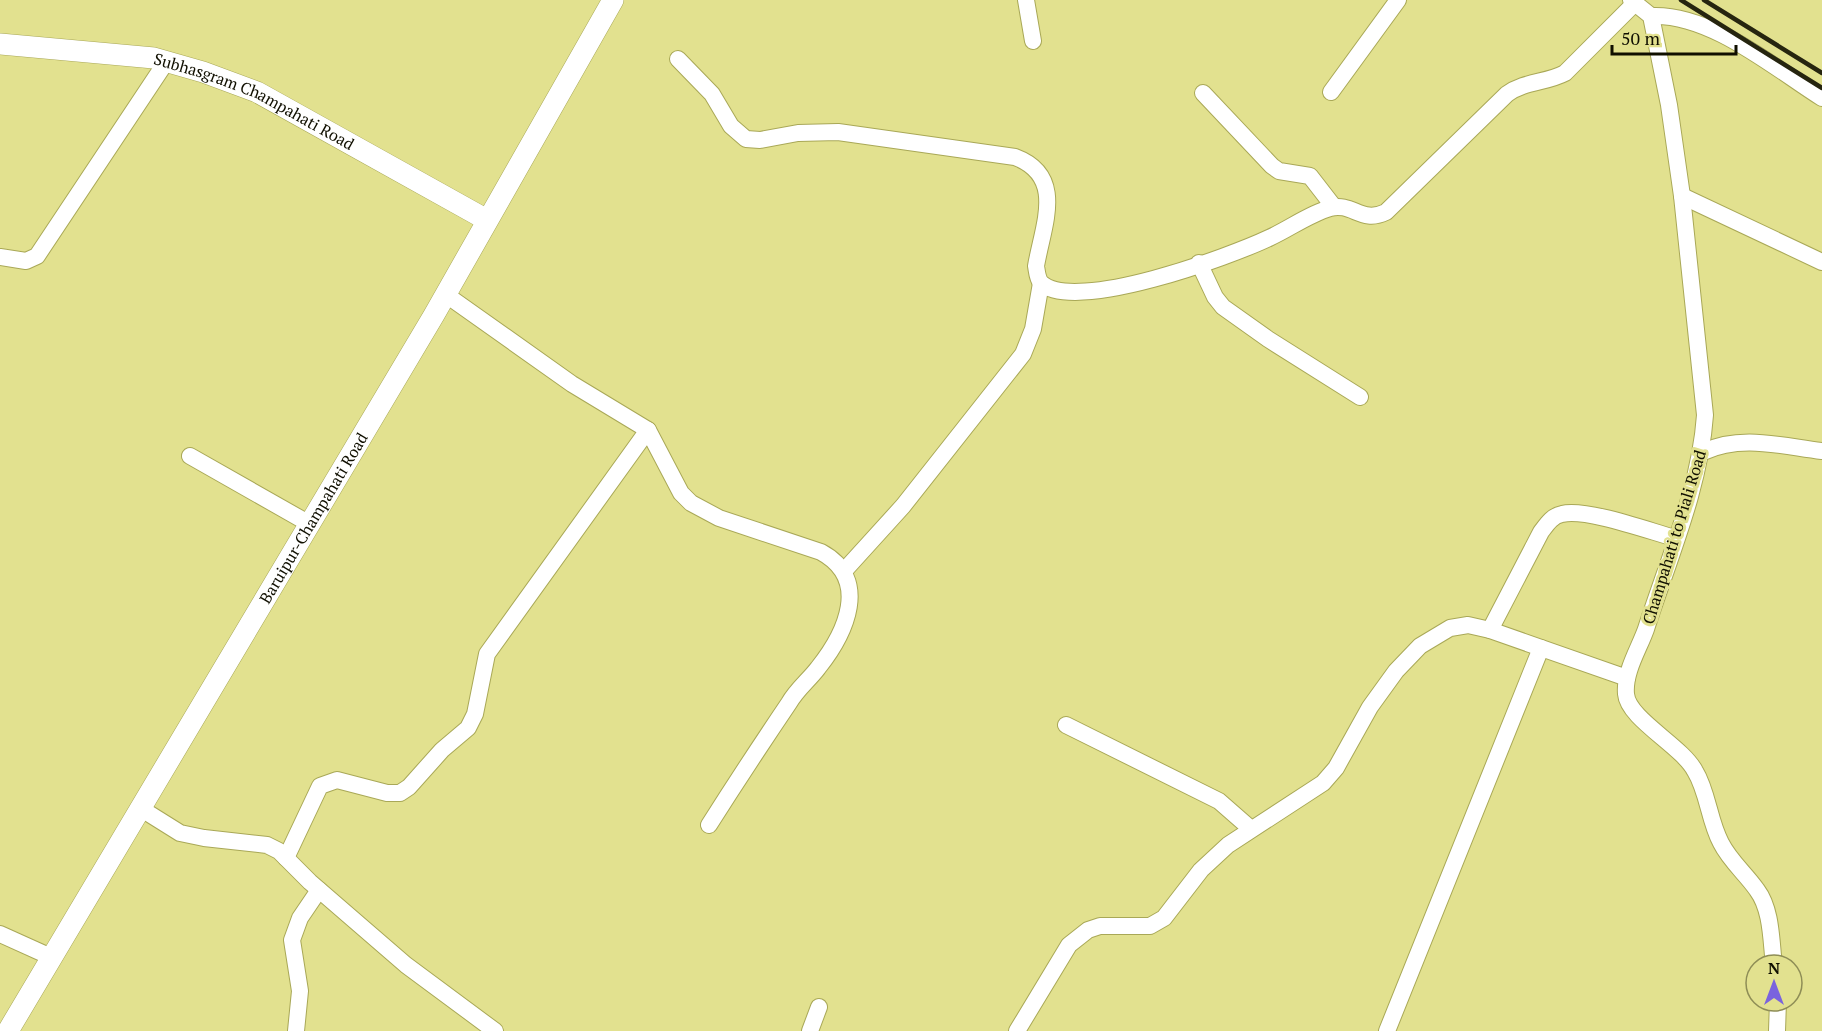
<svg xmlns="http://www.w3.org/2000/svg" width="1822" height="1031" viewBox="0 0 1822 1031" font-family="'PT Serif',serif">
  <rect width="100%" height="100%" fill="#e2e18f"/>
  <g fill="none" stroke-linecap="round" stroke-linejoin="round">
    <g stroke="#a9a857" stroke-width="18">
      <g id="minor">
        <polyline points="1026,0 1033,41"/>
        <path d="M1631,0l20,16 18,89 13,91 23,219c-5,73 -37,145 -59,214 -7,20 -22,43 -20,65 2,25 56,52 69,77 13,21 14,50 26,72 9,18 25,31 36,47 15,20 14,52 17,75"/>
        <path d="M1651,16c59,-3 122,51 171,82"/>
        <path d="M678,59l34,35 19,32 15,13 14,1 38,-7 40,-1 177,25c51,19 28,68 21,109 1,5 1,12 5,17 34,31 190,-27 228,-45 20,-9 40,-24 61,-30 23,-6 31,16 56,4l121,-118c18,-13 39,-11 58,-21l70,-70"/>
        <polyline points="1331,92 1398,0"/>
        <polyline points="1203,93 1272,166 1279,171 1310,176 1334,207"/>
        <polyline points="1682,196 1822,262"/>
        <polyline points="0,257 26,261 37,256 166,62"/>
        <polyline points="1199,263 1215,297 1223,307 1268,339 1360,397"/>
        <path d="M445,294l127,90 76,46 33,63 10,10 28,15 102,34c50,27 25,81 -3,116 -9,12 -21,21 -29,35 -27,40 -54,81 -80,122"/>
        <path d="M1703,452c38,-18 78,-6 119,-1"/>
        <polyline points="190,456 308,523"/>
        <polyline points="844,571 903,506 1023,354 1033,329 1041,283"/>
        <path d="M1490,630l51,-98c6,-8 11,-16 21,-18 24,-6 87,17 113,24"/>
        <polyline points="1066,725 1219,801 1251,829"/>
        <polyline points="140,808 180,833 204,838 267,845 279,851 310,882 406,965 495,1031"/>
        <polyline points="286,858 320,786 337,780 387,793 400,793 409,787 442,750 468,728 475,714 487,654 648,430"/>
        <polyline points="0,934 51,957"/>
        <polyline points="296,1031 300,991 292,940 300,918 319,890"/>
        <polyline points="810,1031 819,1007"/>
        <polyline points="1017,1031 1069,945 1088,930 1100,926 1150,926 1164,918 1201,870 1228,845 1323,783 1336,768 1370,707 1396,671 1420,646 1450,628 1468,625 1490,630 1627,678"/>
        <polyline points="1387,1031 1541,648"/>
        <polyline points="1777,1031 1778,1001"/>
      </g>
    </g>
    <g stroke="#a9a857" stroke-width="22">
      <g id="major">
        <path id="s1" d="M0,44l154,14 49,14 54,20 230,128"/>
        <path id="s2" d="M8,1031l426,-716 179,-315"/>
      </g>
    </g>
    <use href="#minor" stroke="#fff" stroke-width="16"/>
    <use href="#major" stroke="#fff" stroke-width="21"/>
    <g stroke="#26250f" stroke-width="4.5">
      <polyline points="1681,0 1822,88"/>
      <polyline points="1704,0 1822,73"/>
    </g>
  </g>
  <g text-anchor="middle" stroke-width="6" stroke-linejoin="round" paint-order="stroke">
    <g font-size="16" fill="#100f00" stroke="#e2e18f">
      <text dy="6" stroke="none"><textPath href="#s1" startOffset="264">Subhasgram Champahati Road</textPath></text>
      <text dy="6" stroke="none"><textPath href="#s2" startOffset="597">Baruipur-Champahati Road</textPath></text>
      <text transform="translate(1674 537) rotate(-73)" y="6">Champahati to Piali Road</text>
    </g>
  </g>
  <g transform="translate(1774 983)"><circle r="28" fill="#e2e18f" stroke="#8e8d56" stroke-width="1.5"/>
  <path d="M0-4.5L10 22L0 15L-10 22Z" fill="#7a63de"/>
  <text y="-9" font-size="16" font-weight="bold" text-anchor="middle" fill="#100f00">N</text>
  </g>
  <path d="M1612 45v9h124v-9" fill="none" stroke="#100f00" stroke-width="3"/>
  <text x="1621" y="45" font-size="18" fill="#100f00" stroke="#e2e18f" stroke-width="4.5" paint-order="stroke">50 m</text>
</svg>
